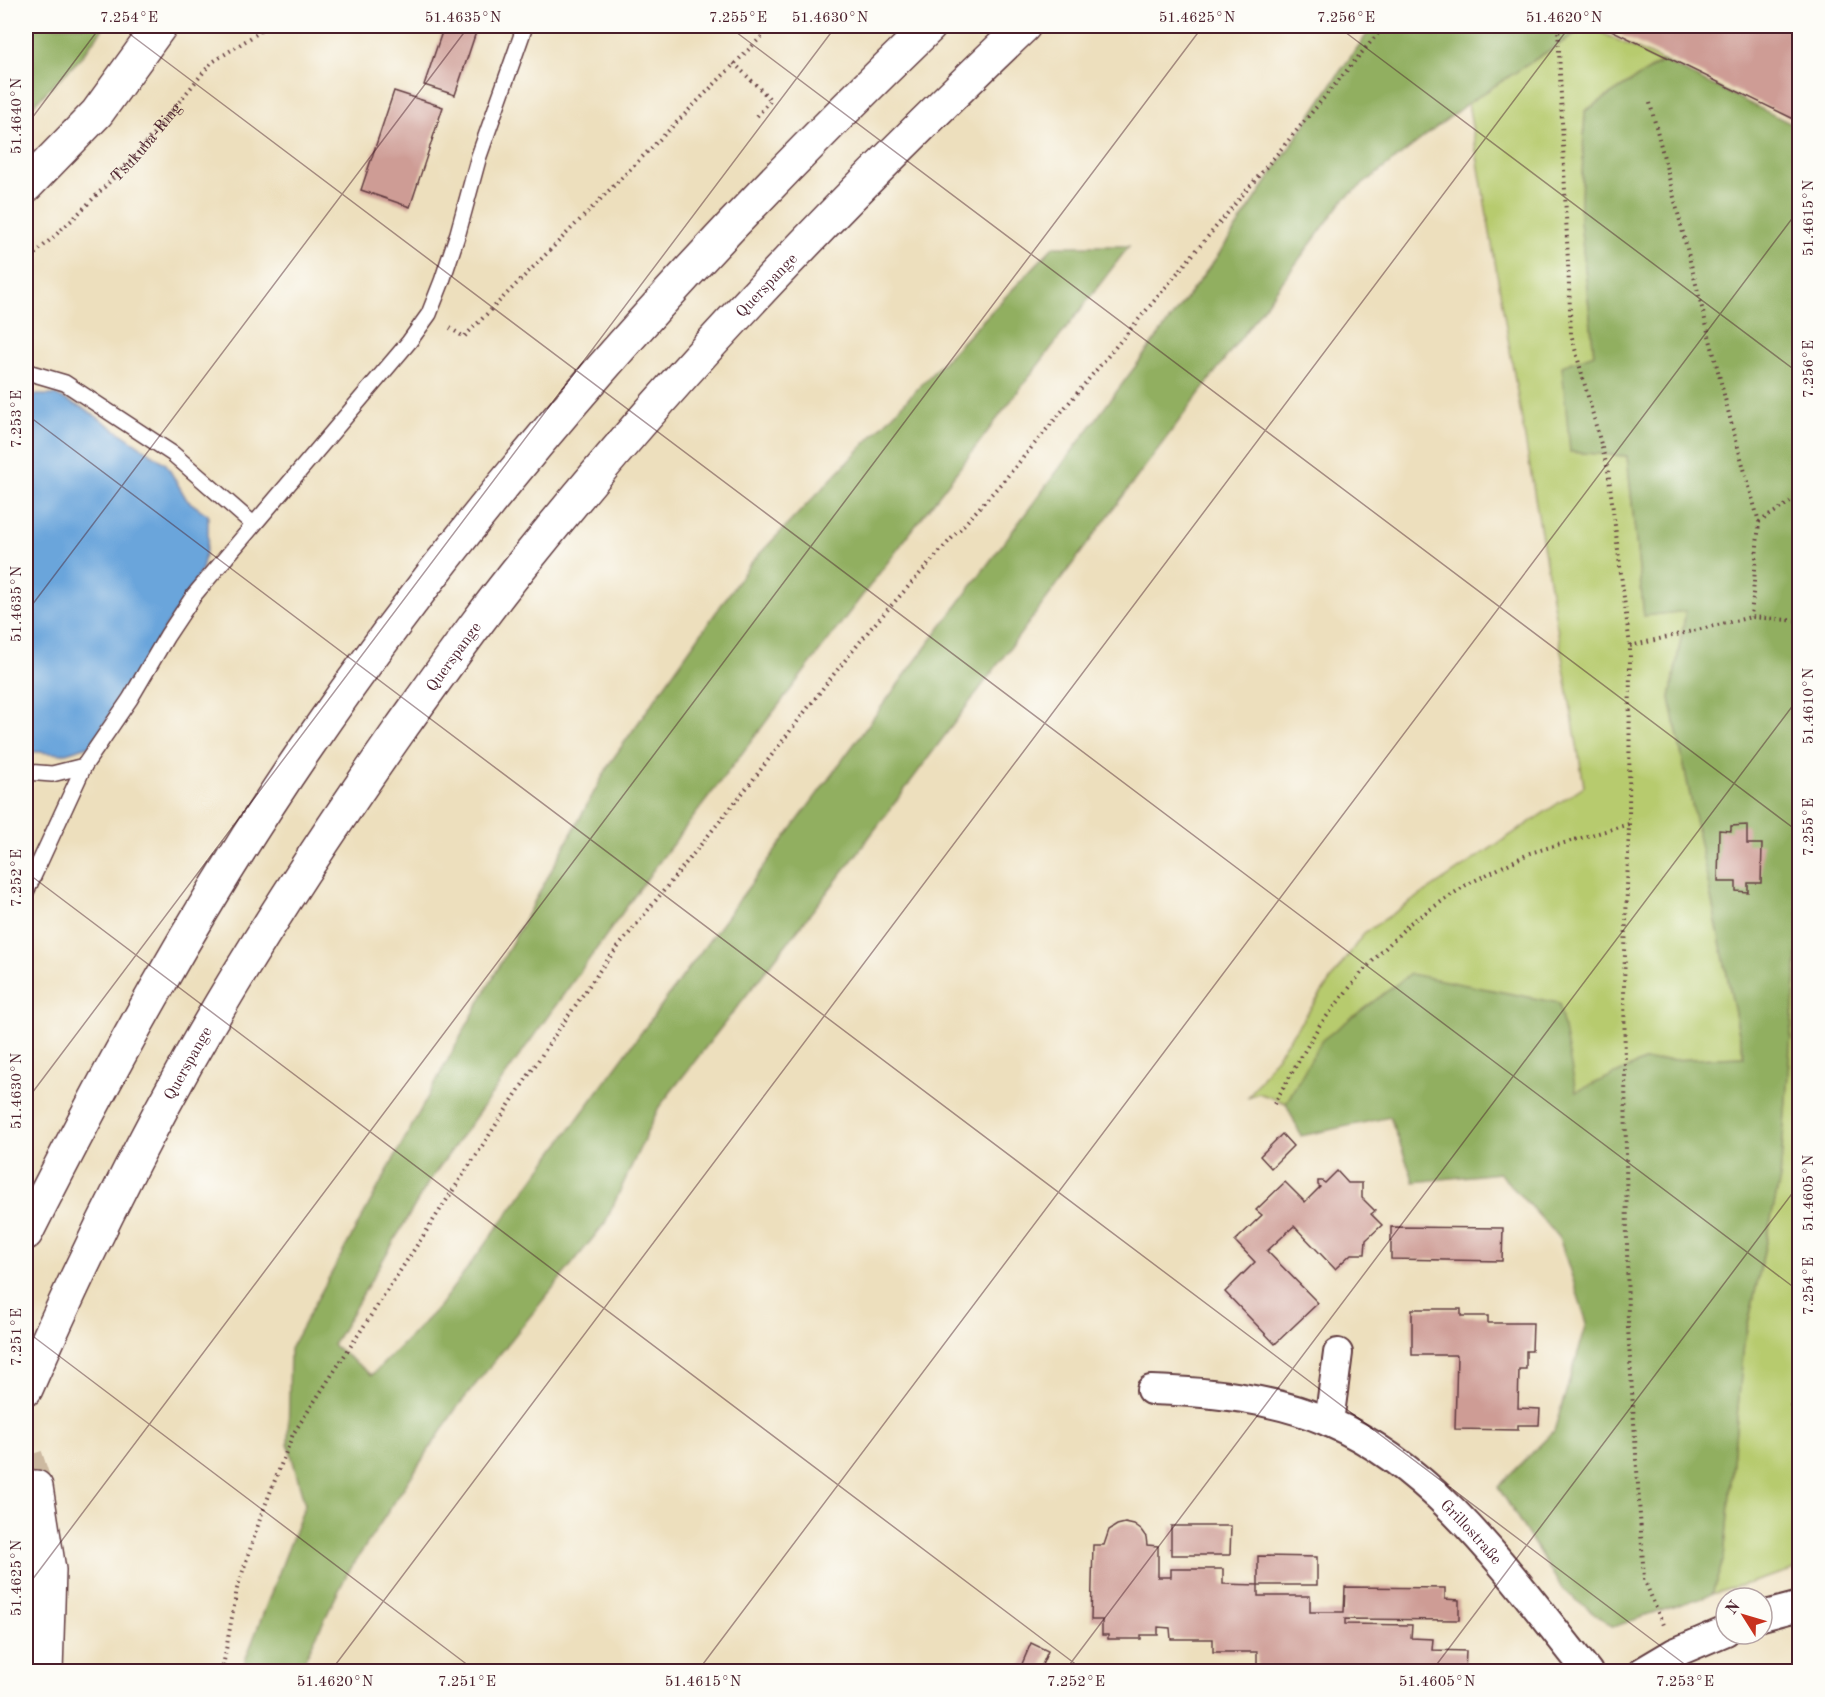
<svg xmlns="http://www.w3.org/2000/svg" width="1825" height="1697" viewBox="0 0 1825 1697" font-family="'Old Standard TT',serif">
  <rect width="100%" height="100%" fill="#fdfcf7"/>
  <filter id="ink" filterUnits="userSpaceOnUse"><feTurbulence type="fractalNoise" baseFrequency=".0167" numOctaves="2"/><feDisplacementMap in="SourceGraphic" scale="12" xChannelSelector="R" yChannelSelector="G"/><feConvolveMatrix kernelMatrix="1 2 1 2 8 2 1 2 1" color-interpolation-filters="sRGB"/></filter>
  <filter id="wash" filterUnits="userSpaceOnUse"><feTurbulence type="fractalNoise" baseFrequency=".008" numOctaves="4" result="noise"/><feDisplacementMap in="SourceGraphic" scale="24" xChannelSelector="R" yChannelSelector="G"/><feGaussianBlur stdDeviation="1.35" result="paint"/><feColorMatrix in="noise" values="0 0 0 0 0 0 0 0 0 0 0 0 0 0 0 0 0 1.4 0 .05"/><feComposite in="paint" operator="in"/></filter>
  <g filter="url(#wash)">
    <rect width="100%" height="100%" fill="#eddfbd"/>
    <g fill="#b7cb6e" stroke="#80754c" stroke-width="1.5">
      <polygon points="1587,26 1663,61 1585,111 1580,221 1594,355 1571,452 1627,456 1644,616 1686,611 1670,698 1744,1057 1644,1061 1576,1092 1322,1040 1286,1103 1258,1093 1248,1097 1364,933 1584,786 1468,103"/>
      <polygon points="1799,953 1799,1568 1712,1594 1724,1558 1744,1343 1780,1178 1797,954"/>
    </g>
    <g fill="#91af61" stroke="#6e6746" stroke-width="1.5">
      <polygon points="26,26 105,26 79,60 26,112"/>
      <polygon points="1373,26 1587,26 1468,103 1344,199 856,855 659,1107 605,1223 455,1410 347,1574 299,1671 241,1671 305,1505 288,1443 290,1349 610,763 750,564 1054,246 1129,246 656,866 428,1183 333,1345 372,1375 438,1308 908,671 1217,257 1339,73"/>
      <polygon points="1663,61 1800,128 1799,953 1797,955 1780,1178 1744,1342 1724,1558 1712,1594 1613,1627 1563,1590 1498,1487 1554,1431 1587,1323 1559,1237 1499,1173 1414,1182 1390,1117 1301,1136 1286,1103 1322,1040 1410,974 1559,1003 1576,1092 1644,1061 1744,1057 1670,698 1686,611 1644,616 1627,456 1570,452 1562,366 1594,354 1580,221 1585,111"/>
    </g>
    <polygon fill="#6ba5db" stroke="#5a6283" stroke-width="1.5" points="30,395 55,395 85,409 166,464 187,500 208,515 208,540 202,570 91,745 63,754 26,751 26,397"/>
    <g id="blocks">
      <g fill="#ce9c95">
        <polygon points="444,26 478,26 455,95 424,85"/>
        <polygon points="1608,26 1800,26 1800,122 1607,28"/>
        <polygon points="394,91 443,107 410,207 361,190"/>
        <polygon points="1747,825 1747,844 1762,844 1761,883 1748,883 1748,892 1736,891 1736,882 1718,882 1719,830 1731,831 1731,826"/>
        <polygon points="1282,1134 1293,1146 1271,1168 1260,1156"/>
        <polygon points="1337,1171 1348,1183 1362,1183 1362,1198 1375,1211 1371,1214 1382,1225 1366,1240 1365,1254 1351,1254 1335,1269 1294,1226 1267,1251 1318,1303 1275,1344 1225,1292 1255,1262 1235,1241 1262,1215 1256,1210 1285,1182 1305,1202 1320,1187 1318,1185 1318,1181 1322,1181 1325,1183"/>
        <polygon points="1391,1227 1503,1228 1502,1261 1391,1259"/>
        <polygon points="1412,1309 1461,1309 1461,1316 1488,1316 1488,1323 1533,1323 1532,1351 1526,1351 1526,1369 1519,1369 1518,1408 1540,1409 1539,1425 1518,1425 1518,1430 1455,1429 1457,1355 1412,1355"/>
        <polygon points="1800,1402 1800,1433 1799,1433 1790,1405"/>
        <polygon points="1125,1523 1134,1525 1141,1530 1146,1537 1147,1545 1158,1546 1158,1577 1171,1577 1171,1569 1223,1569 1223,1584 1258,1585 1258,1556 1317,1557 1317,1585 1258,1585 1258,1596 1310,1596 1310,1612 1344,1612 1345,1587 1445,1588 1445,1599 1459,1600 1459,1620 1345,1619 1345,1624 1412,1625 1411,1638 1433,1639 1432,1650 1466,1651 1465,1672 1300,1672 1300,1667 1257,1667 1257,1652 1213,1652 1213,1639 1171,1639 1170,1628 1158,1627 1158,1635 1141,1635 1141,1639 1108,1639 1108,1635 1102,1635 1102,1620 1091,1620 1093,1545 1104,1545 1109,1530 1117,1525"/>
        <polygon points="1171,1526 1231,1526 1230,1555 1171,1555"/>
        <polygon points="1031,1643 1048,1651 1039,1672 1021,1672 1019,1671"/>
      </g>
    </g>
  </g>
  <g filter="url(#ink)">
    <use href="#blocks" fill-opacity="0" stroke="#623c41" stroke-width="1.5"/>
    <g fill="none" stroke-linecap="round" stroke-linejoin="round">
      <polyline stroke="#ccb9a0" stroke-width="33" stroke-dasharray="33 16" stroke-linecap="butt" points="26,1456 36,1487"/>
      <g stroke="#623c41" stroke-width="18">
        <g id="service">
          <polyline points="26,375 31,373 65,383 173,454 253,524"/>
          <polyline points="26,772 52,774 84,766"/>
          <polyline points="26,892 84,766 130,699 167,636 195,594 409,342 429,314 442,281 458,233 479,156 525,26"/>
        </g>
      </g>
      <g stroke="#623c41" stroke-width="32">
        <g id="minor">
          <path id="s2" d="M1151,1390c60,2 122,8 178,32 110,47 186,160 259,250"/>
          <polyline points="1329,1422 1338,1353"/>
          <polyline points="1762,1616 1800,1606"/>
          <polyline points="1642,1672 1674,1653 1726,1631"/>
        </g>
      </g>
      <g stroke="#623c41" stroke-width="36">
        <polyline id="secondary" points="26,186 97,113 160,26"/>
      </g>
      <g stroke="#623c41" stroke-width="36">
        <g id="motorway">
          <path d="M26,1233c84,-166 173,-328 278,-482 182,-266 394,-502 626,-725"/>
          <path id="s3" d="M26,1389c49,-112 103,-223 163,-330 64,-114 137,-224 212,-331 43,-60 86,-121 133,-178 150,-187 317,-359 490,-524"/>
          <polyline points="36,1487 49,1570 46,1672"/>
        </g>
      </g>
      <g stroke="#623c41" stroke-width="4" stroke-dasharray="1.5 4.5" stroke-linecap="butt">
        <polyline points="1558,26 1571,334 1608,470 1630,646 1629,824 1624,985 1628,1328 1644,1579 1663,1625"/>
        <polyline points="734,63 771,100 757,116"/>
        <polyline points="1650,103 1732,426 1759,522 1751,617"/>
        <path id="s1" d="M26,262l47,-43 61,-62 77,-94 58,-37"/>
        <polyline points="450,328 464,337 772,26"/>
        <polyline points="1759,522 1800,496"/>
        <polyline points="1630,646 1751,617 1800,621"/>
        <polyline points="1274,1104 1319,1026 1362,972 1410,923 1466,885 1530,853 1629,824"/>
        <polyline points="222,1672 237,1589 261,1516 293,1434 553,1038 602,967 749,785 826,684 872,627 1006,478 1384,26"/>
      </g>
      <use href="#service" stroke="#fff" stroke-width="15"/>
      <use href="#minor" stroke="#fff" stroke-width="28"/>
      <use href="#secondary" stroke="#fff" stroke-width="33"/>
      <use href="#motorway" stroke="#fff" stroke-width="33"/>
    </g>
  </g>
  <path fill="none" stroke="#4a1f2b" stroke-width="1.5" stroke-opacity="0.45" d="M119,26l1681,1266M728,26l1072,807M1337,26l463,348M26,126l75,-100M26,414l1669,1258M26,613l443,-587M26,872l1060,800M26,1101l810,-1075M26,1331l451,341M26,1588l1177,-1562M330,1672l1240,-1646M697,1672l1103,-1464M1064,1672l736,-976M1431,1672l369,-489M1798,1672l2,-2"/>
  <g text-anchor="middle" stroke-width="5" stroke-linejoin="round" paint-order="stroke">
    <g font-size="16" fill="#4a1f2b" stroke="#fdfcf7">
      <text dy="6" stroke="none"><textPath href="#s1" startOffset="170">Tsukuba-Ring</textPath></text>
      <text dy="6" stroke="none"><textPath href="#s3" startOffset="1336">Querspange</textPath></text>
      <text dy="6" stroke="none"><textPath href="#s3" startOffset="850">Querspange</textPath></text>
      <text dy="6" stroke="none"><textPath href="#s3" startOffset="364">Querspange</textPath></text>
      <text dy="6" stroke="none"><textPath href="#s2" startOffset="363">Grillostraße</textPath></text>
    </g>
  </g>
  <rect width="1825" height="1697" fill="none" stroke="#fdfcf7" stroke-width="66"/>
  <g transform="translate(1744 1616) rotate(307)"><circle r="28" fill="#fdfcf7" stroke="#b5a4a5" stroke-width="1.5"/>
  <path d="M0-4.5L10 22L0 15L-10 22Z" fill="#c8321e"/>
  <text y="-9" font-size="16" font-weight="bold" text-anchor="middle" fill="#4a1f2b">N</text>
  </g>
  <rect x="33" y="33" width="1759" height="1631" fill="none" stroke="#4a1f2b" stroke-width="2"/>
  <g font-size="15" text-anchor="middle" fill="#4a1f2b">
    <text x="129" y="22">7.254°E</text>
    <text x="463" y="22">51.4635°N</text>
    <text x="738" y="22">7.255°E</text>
    <text x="830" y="22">51.4630°N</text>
    <text x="1197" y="22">51.4625°N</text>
    <text x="1346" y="22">7.256°E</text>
    <text x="1564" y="22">51.4620°N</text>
    <text transform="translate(16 116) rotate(-90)" y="5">51.4640°N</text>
    <text transform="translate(1808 218) rotate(-90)" y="5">51.4615°N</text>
    <text transform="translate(1808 369) rotate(-90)" y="5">7.256°E</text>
    <text transform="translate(16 419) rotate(-90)" y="5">7.253°E</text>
    <text transform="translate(16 604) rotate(-90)" y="5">51.4635°N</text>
    <text transform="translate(1808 706) rotate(-90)" y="5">51.4610°N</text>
    <text transform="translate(1808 827) rotate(-90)" y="5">7.255°E</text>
    <text transform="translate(16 878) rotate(-90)" y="5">7.252°E</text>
    <text transform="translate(16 1091) rotate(-90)" y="5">51.4630°N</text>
    <text transform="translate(1808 1193) rotate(-90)" y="5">51.4605°N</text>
    <text transform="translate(1808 1286) rotate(-90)" y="5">7.254°E</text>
    <text transform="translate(16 1337) rotate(-90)" y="5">7.251°E</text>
    <text transform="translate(16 1578) rotate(-90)" y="5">51.4625°N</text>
    <text x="335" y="1686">51.4620°N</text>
    <text x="467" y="1686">7.251°E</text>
    <text x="703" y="1686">51.4615°N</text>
    <text x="1076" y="1686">7.252°E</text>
    <text x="1437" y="1686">51.4605°N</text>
    <text x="1685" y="1686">7.253°E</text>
  </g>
</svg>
